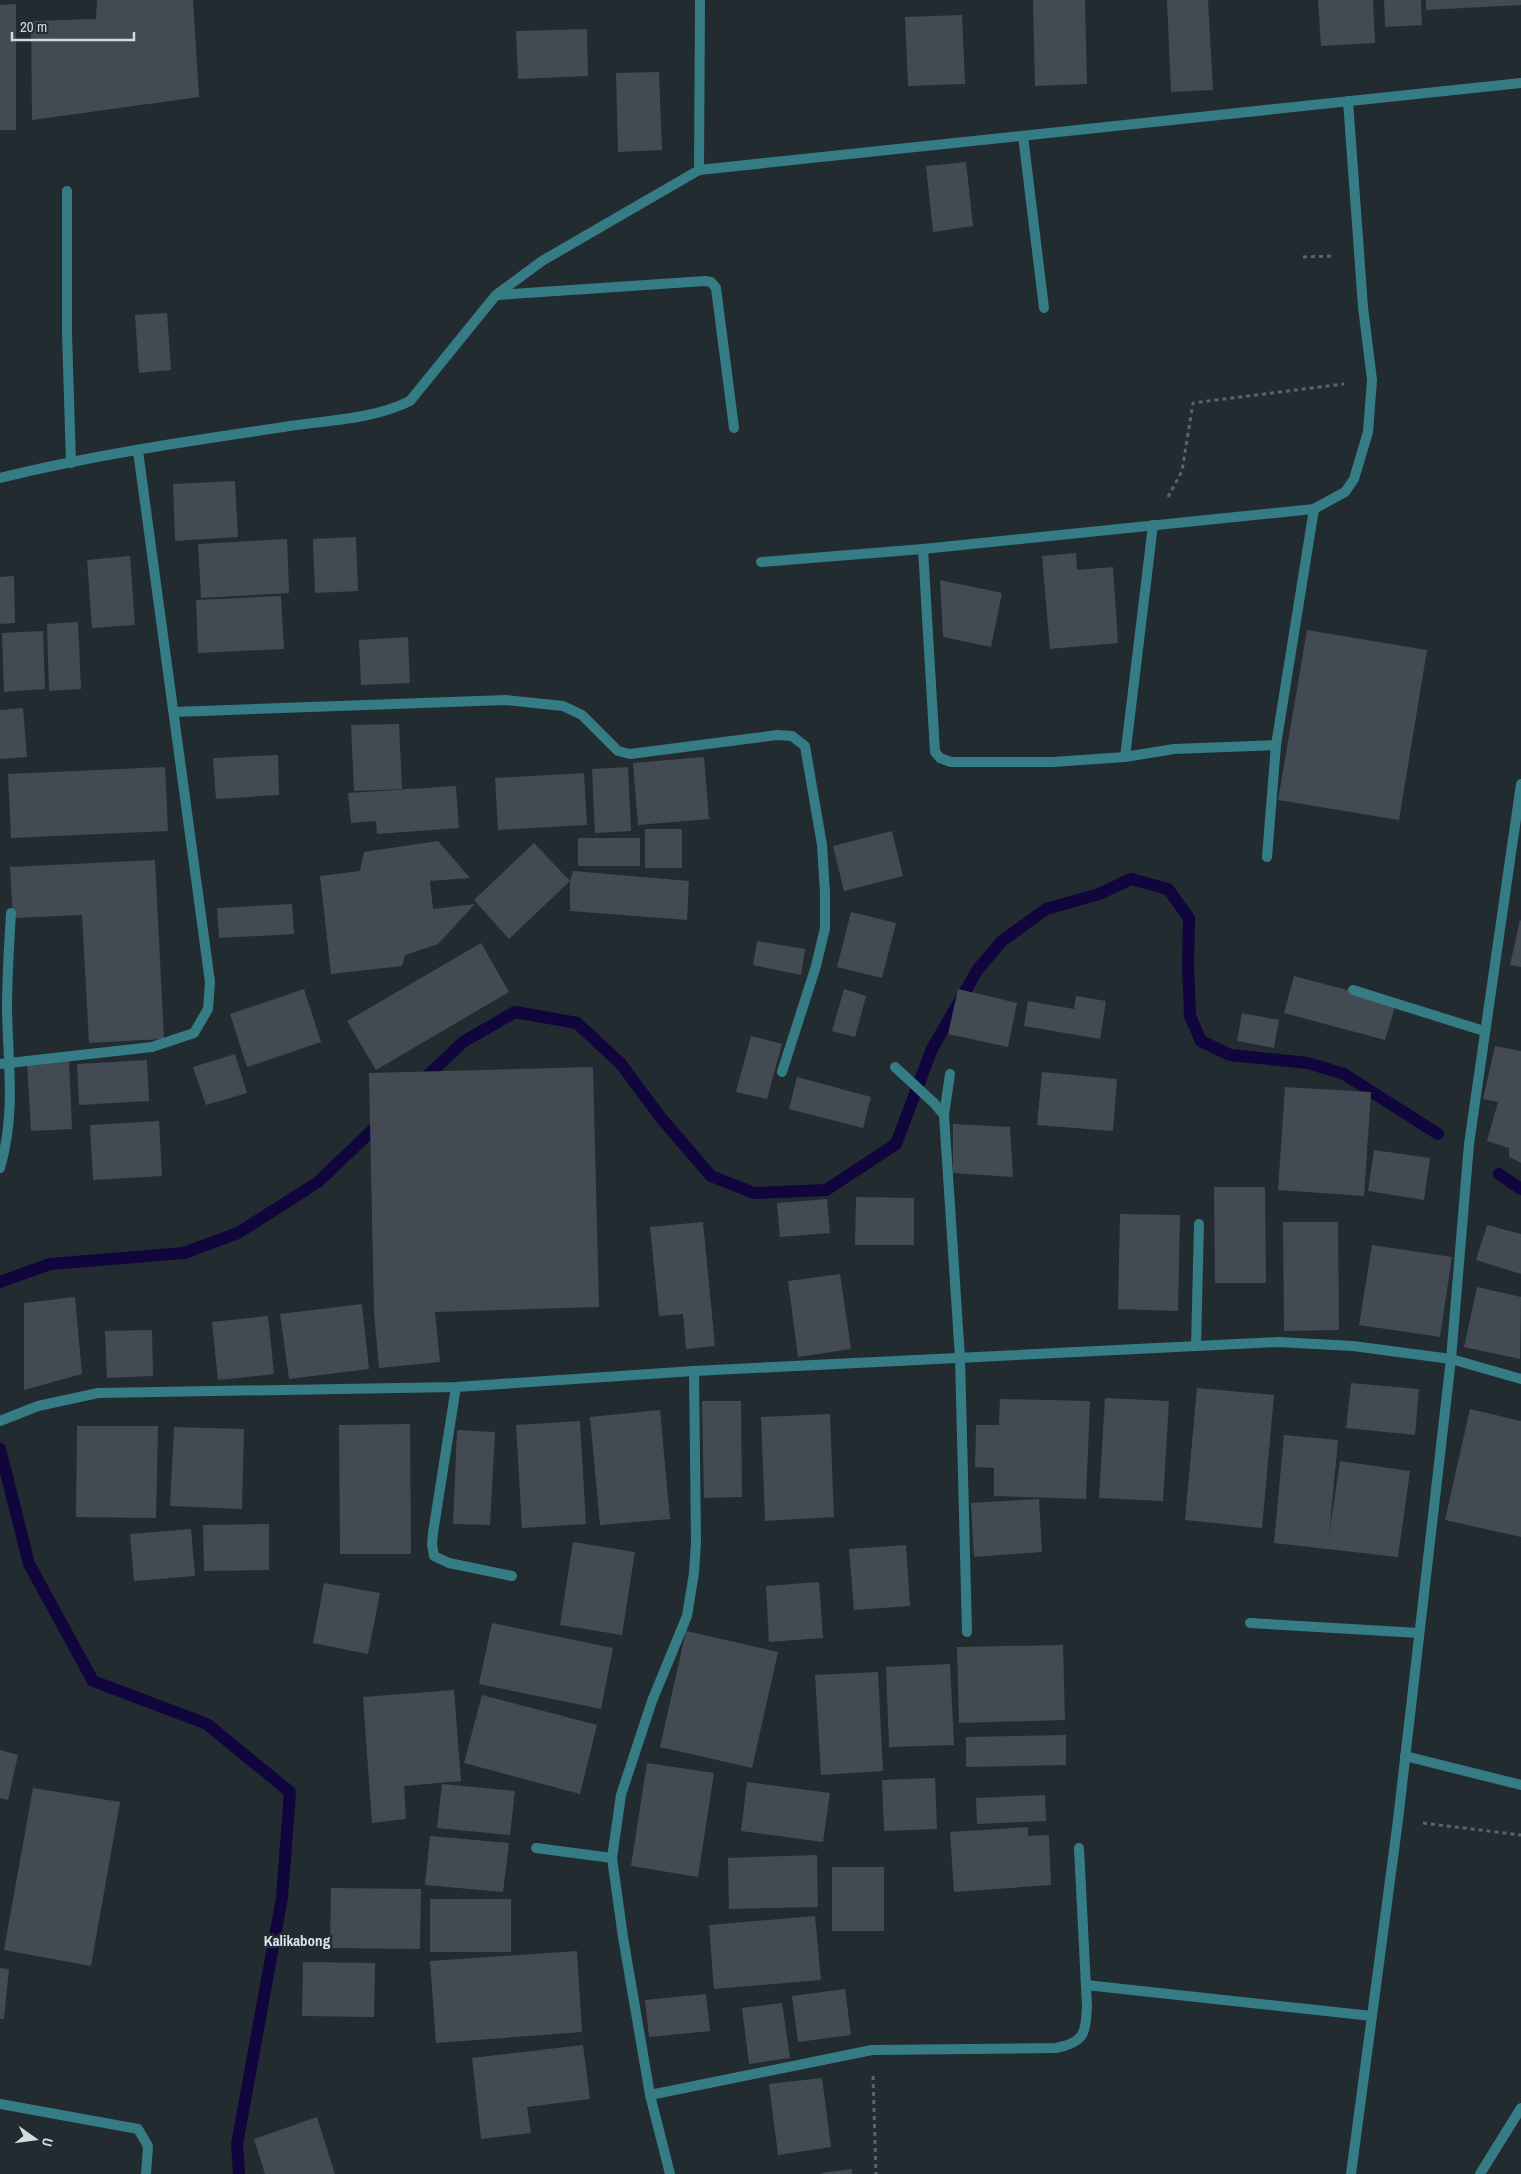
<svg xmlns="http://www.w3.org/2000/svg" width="1521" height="2174" viewBox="0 0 1521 2174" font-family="'Archivo Narrow',sans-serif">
  <rect width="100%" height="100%" fill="#212b30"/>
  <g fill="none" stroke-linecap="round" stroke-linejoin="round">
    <g stroke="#10053d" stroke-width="12">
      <polyline points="421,1082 463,1042 515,1012 577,1023 621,1064 661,1118 711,1176 754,1193 826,1190 896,1144 932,1049 978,969 1002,941 1046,909 1099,894 1131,879 1168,889 1189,918 1188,965 1190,1016 1201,1041 1230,1055 1308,1063 1344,1074 1438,1134"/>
      <polyline points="1499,1174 1521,1189"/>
      <polyline points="0,1282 50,1264 184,1253 238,1233 318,1182 382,1121"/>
      <polyline points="0,1449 29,1564 93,1681 207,1724 290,1792 282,1898 237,2144 239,2174"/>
    </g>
  </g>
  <g fill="#444a53">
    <polygon points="97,0 193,0 199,97 32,120 31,21 96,19"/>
    <polygon points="1033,0 1085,0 1087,84 1035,86"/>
    <polygon points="1167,0 1208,0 1213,90 1171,92"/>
    <polygon points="1318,0 1373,0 1375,43 1321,46"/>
    <polygon points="1384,0 1421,0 1422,25 1385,27"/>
    <polygon points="1426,0 1521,0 1521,5 1426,10"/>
    <polygon points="16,4 16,130 0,130 0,5"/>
    <polygon points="962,15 965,84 908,86 905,17"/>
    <polygon points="587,29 588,76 518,79 516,31"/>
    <polygon points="659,72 662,150 618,152 616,73"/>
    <polygon points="966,162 973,226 933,232 926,166"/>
    <polygon points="167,313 171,370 139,373 135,315"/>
    <polygon points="235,481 238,537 175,541 173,484"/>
    <polygon points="356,537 358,591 315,593 313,539"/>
    <polygon points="287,539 289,593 201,598 198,544"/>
    <polygon points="1076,553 1077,570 1113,567 1118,643 1050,649 1042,556"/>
    <polygon points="130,556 135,625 92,628 87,560"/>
    <polygon points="14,576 15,623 0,624 0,577"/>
    <polygon points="940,580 1002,593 991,647 943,637"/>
    <polygon points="281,596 284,649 198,653 196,600"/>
    <polygon points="78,622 81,689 49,691 47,624"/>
    <polygon points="1307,630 1427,650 1399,820 1278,800"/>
    <polygon points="43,631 45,689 4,692 2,633"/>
    <polygon points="408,637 410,683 361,685 359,640"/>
    <polygon points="23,708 27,757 0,759 0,710"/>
    <polygon points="399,724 402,789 354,791 351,725"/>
    <polygon points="278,755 279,795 216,799 213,758"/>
    <polygon points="704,757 709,819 638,825 633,763"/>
    <polygon points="165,767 168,831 11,838 8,774"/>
    <polygon points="628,767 631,831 595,833 592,769"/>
    <polygon points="584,773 587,825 498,830 495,778"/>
    <polygon points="456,786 459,828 377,834 376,821 351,823 348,793"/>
    <rect x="645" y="829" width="37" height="39"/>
    <polygon points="892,831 903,876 844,891 833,846"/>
    <rect x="578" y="838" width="62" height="28"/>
    <polygon points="438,841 470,878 430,881 433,909 475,904 438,944 405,955 402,966 331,974 320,876 360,871 364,852"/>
    <polygon points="534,843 570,881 509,939 474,900"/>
    <polygon points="155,860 164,1039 89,1043 82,915 13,918 10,867"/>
    <polygon points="573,871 689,881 687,920 570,911 570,881"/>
    <polygon points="292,904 294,934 219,938 217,908"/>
    <polygon points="851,912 896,923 882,978 837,967"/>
    <polygon points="1520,920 1521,921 1521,967 1510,965"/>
    <polygon points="757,941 805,949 801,975 753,965"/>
    <polygon points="481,943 509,992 376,1070 347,1021"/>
    <polygon points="1294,976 1396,1003 1385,1040 1284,1013"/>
    <polygon points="304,989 321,1042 247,1067 230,1014"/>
    <polygon points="844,989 866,996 855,1037 832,1031"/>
    <polygon points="958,989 1017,1003 1008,1047 948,1034"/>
    <polygon points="1076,996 1106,1001 1100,1039 1024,1026 1028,1001 1074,1009"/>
    <polygon points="1242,1013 1279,1020 1274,1048 1237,1041"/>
    <polygon points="751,1036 782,1044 767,1099 736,1092"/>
    <polygon points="1495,1046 1521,1051 1521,1163 1509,1157 1509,1148 1487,1141 1498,1102 1483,1099"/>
    <polygon points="235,1054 247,1093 206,1105 193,1067"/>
    <polygon points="147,1060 149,1101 79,1105 77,1064"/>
    <polygon points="69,1061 72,1129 31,1131 27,1063"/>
    <polygon points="593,1067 599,1307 435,1312 440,1362 379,1368 374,1313 369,1073"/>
    <polygon points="1042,1072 1117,1079 1113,1131 1037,1125"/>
    <polygon points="797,1077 871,1097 863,1128 789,1109"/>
    <polygon points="1285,1087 1371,1092 1364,1196 1278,1190"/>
    <polygon points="159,1121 162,1176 93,1180 90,1125"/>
    <polygon points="953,1124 1010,1127 1013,1177 953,1173"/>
    <polygon points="1374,1150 1430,1158 1424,1200 1368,1191"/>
    <polygon points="1214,1187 1265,1187 1266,1283 1215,1283"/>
    <polygon points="856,1197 914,1198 914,1245 855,1245"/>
    <polygon points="827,1199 830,1233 780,1237 777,1203"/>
    <polygon points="1120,1214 1180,1215 1178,1311 1118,1309"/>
    <polygon points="703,1222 715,1346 686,1349 683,1314 659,1316 650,1227"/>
    <polygon points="1283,1222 1338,1222 1339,1330 1284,1331"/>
    <polygon points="1487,1225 1521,1234 1521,1274 1476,1260"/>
    <polygon points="1372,1245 1452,1257 1440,1337 1359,1325"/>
    <polygon points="840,1274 851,1349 798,1357 788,1281"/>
    <polygon points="1477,1287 1521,1297 1520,1359 1464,1347"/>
    <polygon points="75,1297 82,1374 24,1390 24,1303"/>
    <polygon points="362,1304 369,1369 289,1379 280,1314"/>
    <polygon points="268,1316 274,1374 218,1380 212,1322"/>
    <polygon points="152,1330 153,1376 107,1378 105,1331"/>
    <polygon points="1351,1383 1419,1389 1415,1435 1346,1428"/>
    <polygon points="1197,1388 1274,1395 1262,1528 1185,1520"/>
    <polygon points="1105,1398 1169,1401 1163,1501 1099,1498"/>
    <polygon points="1000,1399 1090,1401 1086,1499 994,1496 994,1468 975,1467 976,1425 999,1425"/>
    <polygon points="702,1401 741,1401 742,1497 704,1498"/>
    <polygon points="1470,1409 1521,1421 1521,1537 1445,1520"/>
    <polygon points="660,1410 670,1519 600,1525 590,1417"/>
    <polygon points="830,1414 834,1517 765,1521 761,1417"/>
    <polygon points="580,1421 586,1524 522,1528 516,1425"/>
    <polygon points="410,1424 411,1554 340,1554 339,1425"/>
    <polygon points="77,1426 158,1426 156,1518 76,1517"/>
    <polygon points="174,1427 244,1429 242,1509 170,1506"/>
    <polygon points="457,1430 495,1432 490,1525 453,1524"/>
    <polygon points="1284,1435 1338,1440 1329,1536 1340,1461 1410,1471 1398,1557 1274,1543"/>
    <polygon points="1039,1499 1042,1552 974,1557 971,1503"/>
    <polygon points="269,1524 269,1570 204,1571 203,1525"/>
    <polygon points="191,1529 195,1576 134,1581 130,1534"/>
    <polygon points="573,1542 635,1552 622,1635 560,1625"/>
    <polygon points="906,1545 910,1606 854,1610 849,1549"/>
    <polygon points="819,1582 823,1638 769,1642 766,1586"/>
    <polygon points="324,1583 380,1593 368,1654 313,1643"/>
    <polygon points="492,1623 613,1648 601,1709 479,1684"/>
    <polygon points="686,1631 778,1652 752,1768 660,1747"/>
    <polygon points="1063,1645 1065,1720 959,1723 957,1647"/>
    <polygon points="950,1664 954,1745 889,1747 886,1667"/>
    <polygon points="878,1672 883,1771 821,1775 815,1675"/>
    <polygon points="454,1690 461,1781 404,1786 406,1819 372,1823 363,1697"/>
    <polygon points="482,1695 597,1725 580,1794 464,1763"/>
    <polygon points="1066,1735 1066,1765 966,1767 966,1737"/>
    <polygon points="0,1750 18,1755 8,1800 0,1798"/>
    <polygon points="647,1763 714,1773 698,1877 631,1866"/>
    <polygon points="935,1778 937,1829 884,1831 882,1780"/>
    <polygon points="747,1782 830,1793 823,1842 741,1831"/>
    <polygon points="442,1784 515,1791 510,1835 437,1828"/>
    <polygon points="33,1788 120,1802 91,1966 4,1950"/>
    <polygon points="1045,1795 1046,1821 977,1824 976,1798"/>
    <polygon points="1028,1827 1028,1836 1049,1835 1051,1885 954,1892 950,1832"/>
    <polygon points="430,1836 509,1843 503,1892 425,1885"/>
    <polygon points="817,1855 818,1907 729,1909 728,1858"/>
    <rect x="832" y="1867" width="52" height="64"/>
    <polygon points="331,1888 421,1889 420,1949 330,1948"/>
    <rect x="430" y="1899" width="81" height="53"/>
    <polygon points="815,1916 821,1980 714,1989 709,1925"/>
    <polygon points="577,1951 582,2032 436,2043 430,1961"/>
    <polygon points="303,1962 375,1963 374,2017 302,2016"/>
    <polygon points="0,1968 9,1969 4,2019 0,2019"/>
    <polygon points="845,1989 851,2035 798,2042 792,1996"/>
    <polygon points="706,1994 710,2031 649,2037 645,2000"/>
    <polygon points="782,2003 790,2058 749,2064 742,2008"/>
    <polygon points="583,2045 590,2099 527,2107 531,2133 481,2139 472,2058"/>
    <polygon points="822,2078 831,2147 778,2155 769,2084"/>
    <polygon points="317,2117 335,2174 265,2174 254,2139"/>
    <polygon points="852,2169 852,2174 821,2174 821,2173"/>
  </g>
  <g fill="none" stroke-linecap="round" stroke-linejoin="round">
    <g stroke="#5b6468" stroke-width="3" stroke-dasharray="4 4" stroke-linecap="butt">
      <polyline points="1303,257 1333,256"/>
      <polyline points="1168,497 1182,471 1193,403 1344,384"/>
      <polyline points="1423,1823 1521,1835"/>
      <polyline points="873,2076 876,2174"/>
    </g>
    <g stroke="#367c84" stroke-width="10">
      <polyline points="1023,136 1044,308"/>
      <polyline points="699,170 700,0"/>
      <polyline points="67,191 67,333 71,463"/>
      <polyline points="497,295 705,281 711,282 716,288 734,428"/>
      <path d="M0,478c93,-23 189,-37 284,-51 43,-7 87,-7 126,-26l86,-106 46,-34 157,-91 822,-87"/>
      <polyline points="923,549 935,752 940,758 951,762 1053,762 1125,757 1153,525"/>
      <polyline points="761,562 923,549 1314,509 1345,492 1354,479 1368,432 1372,380 1363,307 1348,101"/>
      <polyline points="174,712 506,700 563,706 582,715 618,751 630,754 777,735 792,736 805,746 822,845 825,893 825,928 816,966 782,1072"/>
      <polyline points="1125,757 1174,749 1276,745"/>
      <polyline points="1267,857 1276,745 1314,509"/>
      <polyline points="1353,990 1484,1031"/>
      <polyline points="0,1064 152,1047 194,1033 208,1009 210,982 138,451"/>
      <polyline points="895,1067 934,1103 944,1115"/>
      <polyline points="950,1074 944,1115 960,1358 967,1632"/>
      <path d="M0,1168c16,-55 8,-103 7,-159 0,-32 2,-64 4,-96"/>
      <polyline points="1196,1346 1199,1224"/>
      <polyline points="456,1387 433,1533 432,1544 434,1556 449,1563 512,1576"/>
      <polyline points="0,1421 38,1406 98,1393 456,1387 694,1371 1278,1342 1353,1346 1451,1359 1521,1379"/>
      <polyline points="1250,1623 1419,1633"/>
      <polyline points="1405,1756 1521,1785"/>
      <polyline points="536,1848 612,1858"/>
      <polyline points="1086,1985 1372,2016"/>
      <path d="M650,2095l222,-45 184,-2c29,-6 29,-14 31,-41l-8,-159"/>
      <polyline points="0,2104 138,2129 148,2146 146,2174"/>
      <polyline points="670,2174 650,2095 623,1937 612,1858 621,1795 652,1701 687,1616 694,1573 696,1542 694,1371"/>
      <polyline points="1351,2174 1398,1820 1451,1359 1469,1144 1521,784"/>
      <polyline points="1480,2174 1521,2108"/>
    </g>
  </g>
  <g text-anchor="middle" stroke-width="5" stroke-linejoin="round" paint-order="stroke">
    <g font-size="15" font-weight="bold" fill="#d8e5ec" stroke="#212b30">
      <text x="297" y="1946">Kalikabong</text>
    </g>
  </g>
  <g transform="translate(35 2139) rotate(104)" stroke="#212b30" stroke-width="4" paint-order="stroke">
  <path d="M0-4L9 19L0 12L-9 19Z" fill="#d4dadd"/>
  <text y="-8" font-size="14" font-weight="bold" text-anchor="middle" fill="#d4dadd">U</text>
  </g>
  <path d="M12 32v8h122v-8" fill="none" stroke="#d4dadd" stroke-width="2.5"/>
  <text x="20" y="32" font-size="15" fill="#d4dadd" stroke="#212b30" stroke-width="4" paint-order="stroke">20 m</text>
</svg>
